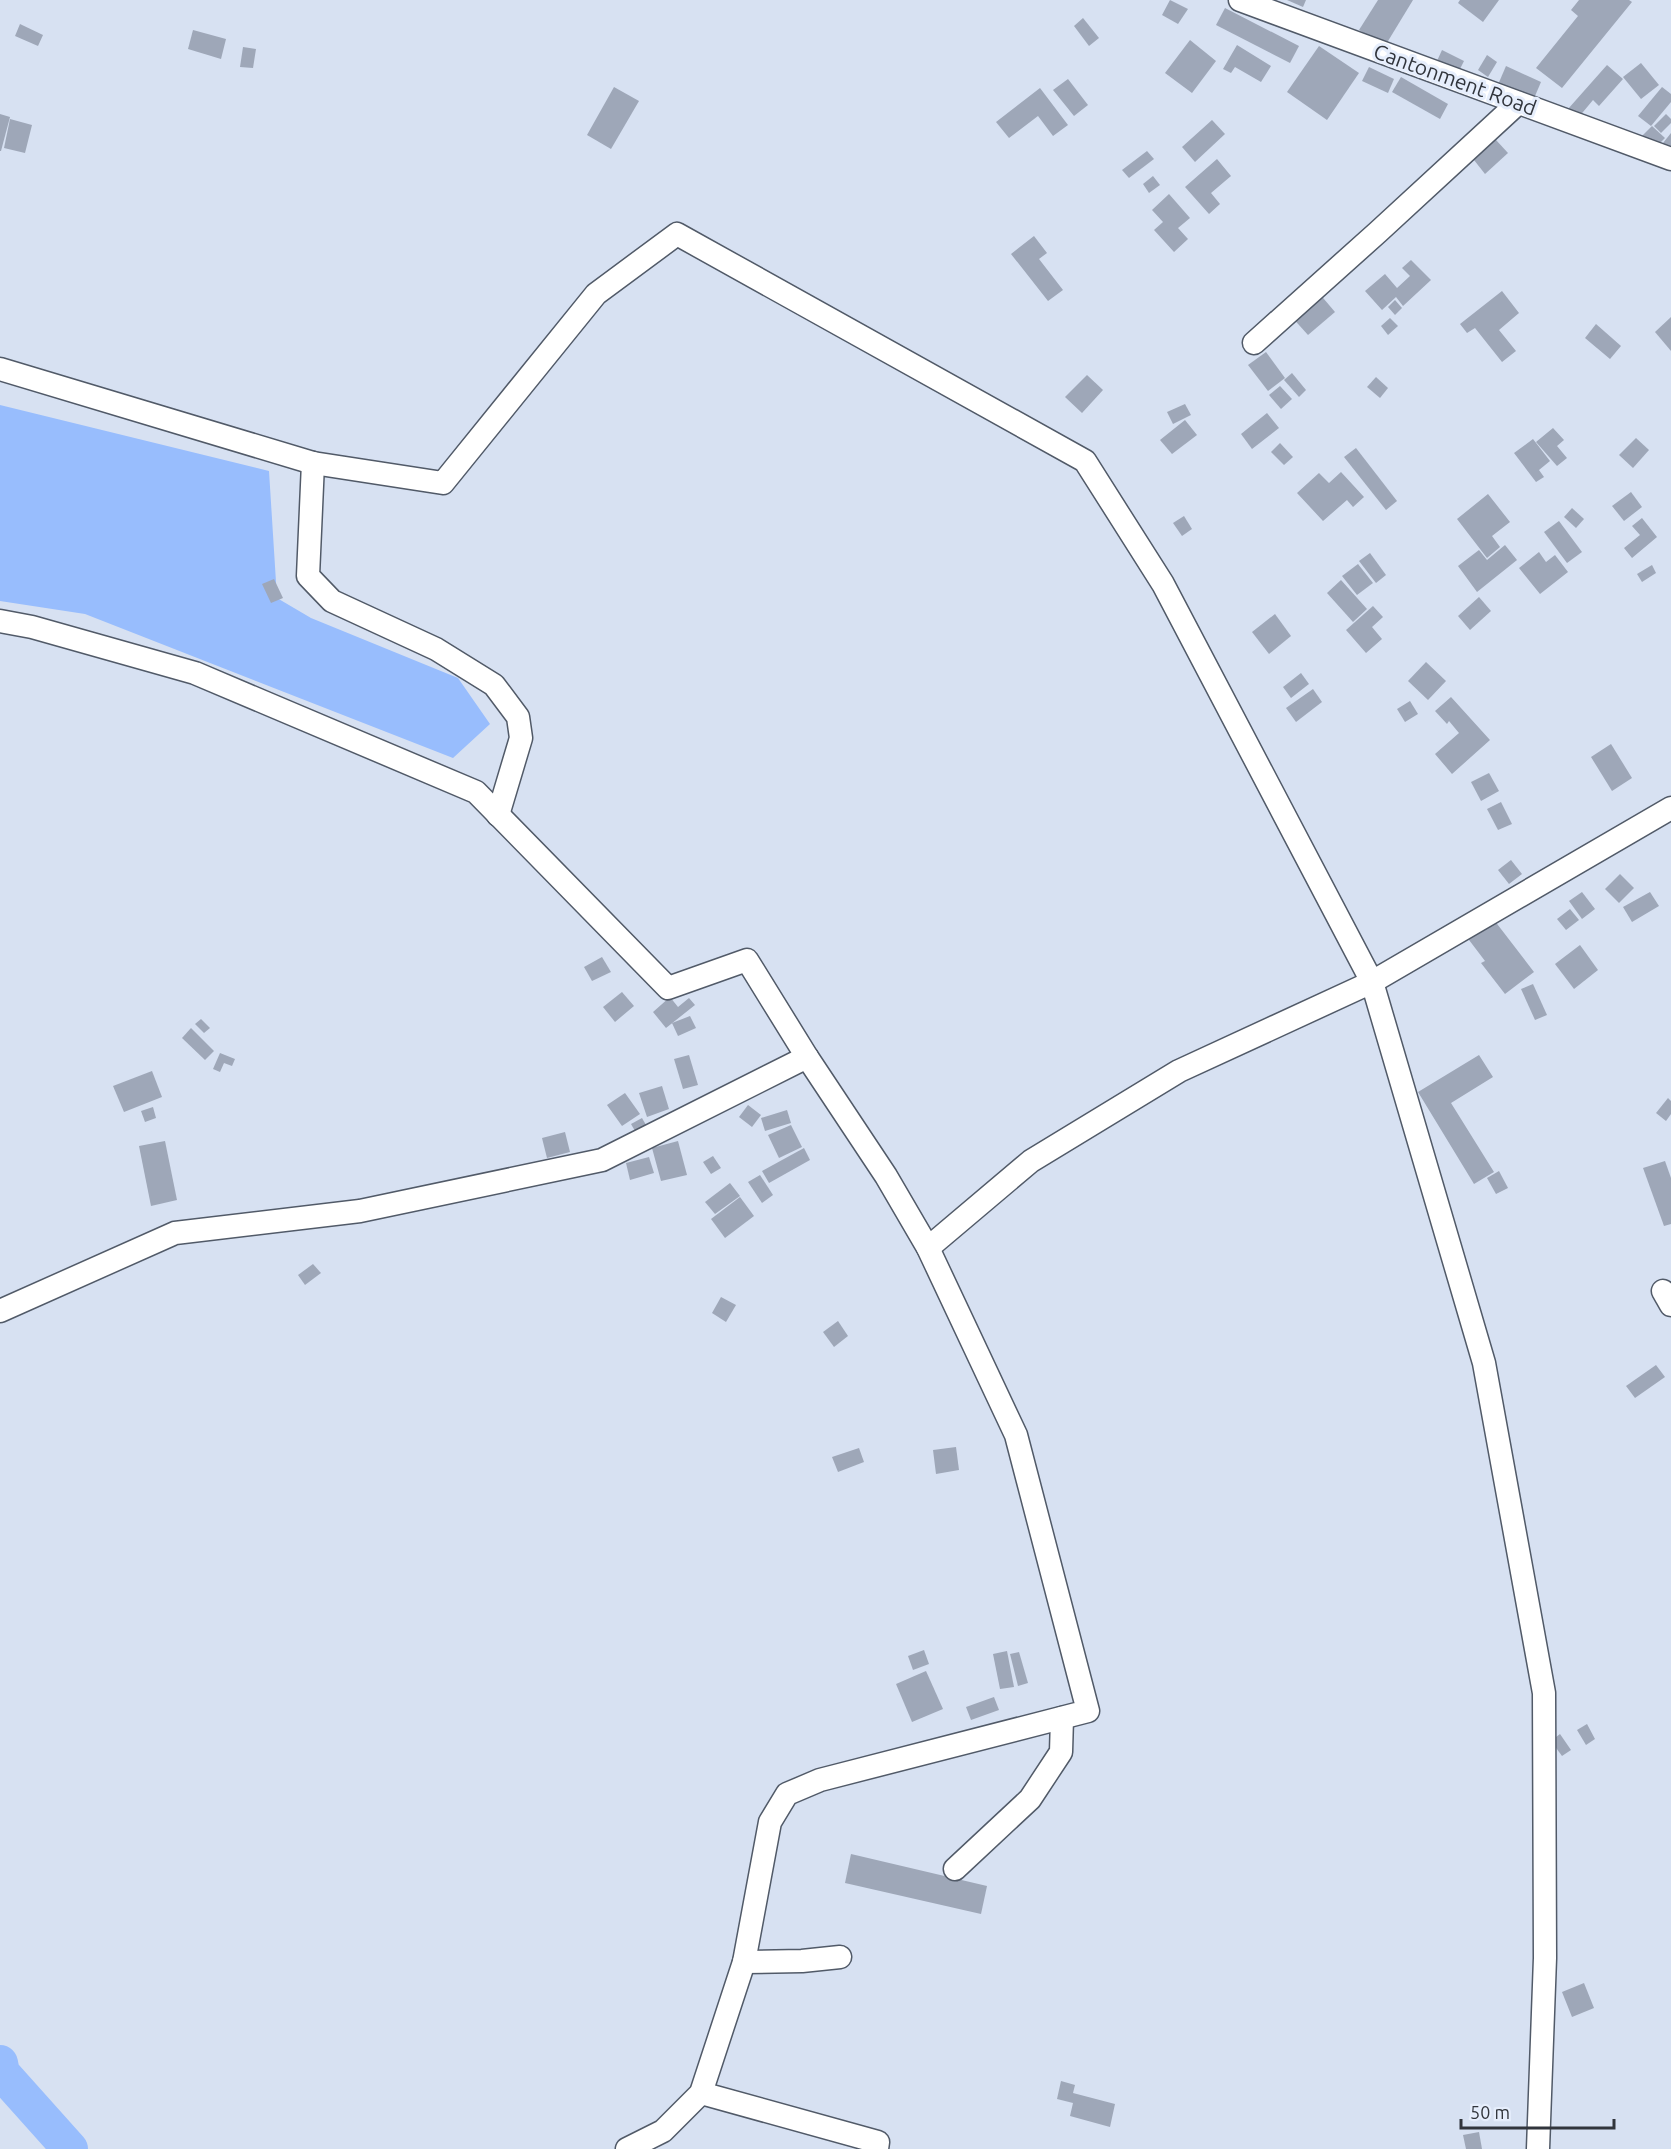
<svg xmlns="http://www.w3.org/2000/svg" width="1671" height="2149" viewBox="0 0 1671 2149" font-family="Ubuntu,sans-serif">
  <rect width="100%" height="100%" fill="#d7e1f2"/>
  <polygon fill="#98bdfd" points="0,405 269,471 277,598 311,618 458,678 490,724 453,758 85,614 0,601"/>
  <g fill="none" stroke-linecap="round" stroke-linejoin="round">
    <polyline stroke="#98bdfd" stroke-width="36" points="0,2063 2,2073 70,2149"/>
  </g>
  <g fill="#9ea7b8">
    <polygon points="1170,0 1188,9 1178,24 1162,15"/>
    <polygon points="1287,0 1306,0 1303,7"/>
    <polygon points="1378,0 1413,0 1385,46 1359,30"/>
    <polygon points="1460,0 1499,0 1483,22 1458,3"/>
    <polygon points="1579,0 1629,0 1632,2 1562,88 1536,68 1578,16 1571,10"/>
    <polygon points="1225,8 1299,46 1290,63 1216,25"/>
    <polygon points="1083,18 1099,38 1089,46 1074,26"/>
    <polygon points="20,24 43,35 38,46 15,36"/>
    <polygon points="193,30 226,39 221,59 188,49"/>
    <polygon points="1190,40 1216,61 1192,93 1165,73"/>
    <polygon points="1237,45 1271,66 1261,82 1235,67 1231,73 1223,69"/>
    <polygon points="1319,46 1359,73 1327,120 1287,92"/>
    <polygon points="243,47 256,49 253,68 240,67"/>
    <polygon points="1442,50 1464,61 1459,71 1437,61"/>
    <polygon points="1487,55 1497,62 1488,77 1478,70"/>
    <polygon points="1641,63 1659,85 1641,99 1623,77"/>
    <polygon points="1607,65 1623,79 1599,106 1593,100 1578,118 1568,109"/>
    <polygon points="1506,66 1541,82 1532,103 1497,87"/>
    <polygon points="1369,67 1394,79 1388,93 1362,81"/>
    <polygon points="1401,77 1448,104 1440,119 1392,92"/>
    <polygon points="1068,79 1088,105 1074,116 1053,90"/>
    <polygon points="614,87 639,101 611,149 587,135"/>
    <polygon points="1662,87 1671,94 1671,102 1651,126 1638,116"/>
    <polygon points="1040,88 1068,125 1053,136 1038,116 1009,138 996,122"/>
    <polygon points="0,114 10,117 1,151 0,151"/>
    <polygon points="1666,114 1671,119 1671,123 1661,133 1654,126"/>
    <polygon points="10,119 32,125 25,153 4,148"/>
    <polygon points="1212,120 1225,134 1195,162 1182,147"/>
    <polygon points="1652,126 1665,138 1654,149 1641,137"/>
    <polygon points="1671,133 1671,150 1659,148"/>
    <polygon points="1496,140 1508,153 1485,174 1474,160"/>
    <polygon points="1147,151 1154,159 1129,178 1122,170"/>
    <polygon points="1217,159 1231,176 1211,193 1220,204 1209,214 1185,187"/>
    <polygon points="1153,176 1160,185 1149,193 1143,184"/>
    <polygon points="1169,194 1190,218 1178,228 1188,239 1174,252 1154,230 1163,222 1152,210"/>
    <polygon points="1034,236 1047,253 1039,259 1063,290 1048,301 1011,254"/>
    <polygon points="1411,260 1431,280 1403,306 1396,297 1382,310 1365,291 1385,274 1397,288 1410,276 1402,268"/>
    <polygon points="1502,291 1519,313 1499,330 1516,351 1502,362 1475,328 1467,333 1460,324"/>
    <polygon points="1318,292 1335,312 1308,335 1290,315"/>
    <polygon points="1395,300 1402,308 1395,315 1388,307"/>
    <polygon points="1671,317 1671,351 1655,332"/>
    <polygon points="1390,318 1398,326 1388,335 1381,326"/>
    <polygon points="1596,324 1621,346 1610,359 1585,338"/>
    <polygon points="1266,352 1285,378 1268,391 1248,365"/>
    <polygon points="1292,373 1306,390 1299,397 1284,380"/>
    <polygon points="1087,375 1103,390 1082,413 1065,397"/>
    <polygon points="1376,377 1388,388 1380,398 1367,387"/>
    <polygon points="1280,386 1292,399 1281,409 1269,395"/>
    <polygon points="1185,404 1191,415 1173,424 1167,412"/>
    <polygon points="1267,413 1279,428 1252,449 1241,434"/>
    <polygon points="1185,420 1197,435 1172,454 1160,440"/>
    <polygon points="1553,428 1564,440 1557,446 1567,458 1557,466 1536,442"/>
    <polygon points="1636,438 1649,450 1633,468 1619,455"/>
    <polygon points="1533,439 1550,461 1539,470 1544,477 1536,482 1514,453"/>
    <polygon points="1280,443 1293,457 1284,465 1271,452"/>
    <polygon points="1356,448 1397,501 1386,510 1344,457"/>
    <polygon points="1341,472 1364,497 1353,507 1347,500 1323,521 1297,493 1319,473 1329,483"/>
    <polygon points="1631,492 1642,507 1624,521 1612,506"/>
    <polygon points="1488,494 1510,522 1492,536 1500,547 1487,558 1457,519"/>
    <polygon points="1572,508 1584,519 1576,528 1564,517"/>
    <polygon points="1184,516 1192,529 1182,536 1173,523"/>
    <polygon points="1642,518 1657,537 1632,558 1624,548 1640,535 1632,526"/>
    <polygon points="1559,521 1582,552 1567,563 1544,532"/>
    <polygon points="1505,545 1517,560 1477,592 1458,566 1479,550 1487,560"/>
    <polygon points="1539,552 1546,562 1555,555 1568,572 1540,594 1519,568"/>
    <polygon points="1370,553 1386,575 1376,583 1359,561"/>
    <polygon points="1358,564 1373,583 1357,595 1342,576"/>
    <polygon points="1652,565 1656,573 1642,582 1637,574"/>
    <polygon points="274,579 283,598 271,603 262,584"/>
    <polygon points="1341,580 1367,609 1353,622 1327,593"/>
    <polygon points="1479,597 1491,611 1470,630 1458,616"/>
    <polygon points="1373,606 1383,617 1372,627 1382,639 1366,653 1346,630"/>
    <polygon points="1275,614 1291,636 1269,654 1252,632"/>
    <polygon points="1426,662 1446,681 1428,700 1408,681"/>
    <polygon points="1301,673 1309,684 1291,698 1283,687"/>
    <polygon points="1313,689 1322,702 1296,722 1286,708"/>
    <polygon points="1451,697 1490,740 1452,774 1435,754 1459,733 1449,721 1447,724 1435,711"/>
    <polygon points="1410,701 1418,714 1405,722 1397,709"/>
    <polygon points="1611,744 1632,778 1612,791 1591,757"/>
    <polygon points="1489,773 1499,791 1481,801 1471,782"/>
    <polygon points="1501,802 1512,824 1498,830 1487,809"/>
    <polygon points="1511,860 1522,874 1509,884 1498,870"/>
    <polygon points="1620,874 1634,888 1619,903 1605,889"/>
    <polygon points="1582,892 1595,909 1582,919 1569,901"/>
    <polygon points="1650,892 1659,906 1632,922 1623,907"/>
    <polygon points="1570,909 1579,920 1566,930 1557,919"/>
    <polygon points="1491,916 1534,972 1505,994 1481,963 1485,961 1466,936"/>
    <polygon points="1580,945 1598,970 1574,989 1555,964"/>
    <polygon points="602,957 611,972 592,981 584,967"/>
    <polygon points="1533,984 1547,1015 1535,1020 1521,989"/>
    <polygon points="622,992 634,1006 615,1022 603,1007"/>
    <polygon points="670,997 678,1007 689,998 695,1005 666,1028 653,1012"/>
    <polygon points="690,1016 696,1028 678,1036 672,1023"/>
    <polygon points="201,1019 210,1028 204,1033 195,1024"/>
    <polygon points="191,1028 214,1051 205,1060 182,1038"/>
    <polygon points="220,1053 235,1059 232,1066 224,1063 220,1072 213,1069"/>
    <polygon points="689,1055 698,1085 683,1089 674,1059"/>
    <polygon points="1479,1055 1493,1077 1451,1103 1494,1172 1474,1184 1418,1092"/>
    <polygon points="152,1071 162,1097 124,1112 113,1086"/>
    <polygon points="662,1086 669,1109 647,1117 639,1093"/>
    <polygon points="625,1093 640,1114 622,1126 607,1105"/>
    <polygon points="1668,1098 1671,1101 1671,1114 1666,1121 1656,1113"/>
    <polygon points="748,1105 761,1115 752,1127 739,1117"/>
    <polygon points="153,1107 156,1118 145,1122 141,1111"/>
    <polygon points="787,1110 791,1123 765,1131 761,1118"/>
    <polygon points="642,1118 650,1132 639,1138 631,1124"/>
    <polygon points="791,1125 802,1147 779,1158 768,1135"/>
    <polygon points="565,1132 570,1152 547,1158 542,1138"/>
    <polygon points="165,1141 177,1200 151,1206 139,1146"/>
    <polygon points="678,1141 687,1175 661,1181 652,1148"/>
    <polygon points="804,1148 810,1160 769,1183 762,1171"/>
    <polygon points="713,1156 721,1168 711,1174 703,1162"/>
    <polygon points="649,1157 654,1173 630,1180 626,1163"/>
    <polygon points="1665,1161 1671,1178 1671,1224 1664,1226 1643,1168"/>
    <polygon points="1499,1171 1508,1188 1496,1194 1487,1178"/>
    <polygon points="760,1175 773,1195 762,1203 748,1182"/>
    <polygon points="730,1183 740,1196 715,1214 705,1202"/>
    <polygon points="740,1197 754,1216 725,1238 711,1219"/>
    <polygon points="313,1264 321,1273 305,1285 298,1275"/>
    <polygon points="721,1297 736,1305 726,1322 712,1313"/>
    <polygon points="838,1321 848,1336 834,1347 823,1332"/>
    <polygon points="1656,1365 1665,1377 1635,1398 1626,1386"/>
    <polygon points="956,1447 959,1470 936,1474 933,1450"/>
    <polygon points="859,1448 864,1462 838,1472 832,1457"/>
    <polygon points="924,1650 929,1664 913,1670 908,1656"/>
    <polygon points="1007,1651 1014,1687 1000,1689 993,1654"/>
    <polygon points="1019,1652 1028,1683 1018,1686 1010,1654"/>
    <polygon points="926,1671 943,1709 912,1722 896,1684"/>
    <polygon points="994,1697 999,1710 971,1720 966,1707"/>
    <polygon points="1587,1724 1595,1739 1586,1745 1577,1730"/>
    <polygon points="1560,1734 1571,1750 1562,1756 1551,1741"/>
    <polygon points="851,1854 987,1886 981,1914 845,1883"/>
    <polygon points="1584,1983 1594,2008 1572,2017 1562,1992"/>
    <polygon points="1061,2081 1075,2085 1073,2093 1115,2104 1110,2127 1070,2116 1073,2103 1057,2099"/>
    <polygon points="1479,2132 1482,2149 1466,2149 1463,2135"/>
  </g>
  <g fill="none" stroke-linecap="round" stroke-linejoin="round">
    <g stroke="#515a68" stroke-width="25">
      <g id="minor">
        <polyline points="1240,0 1671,159"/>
        <polyline points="1254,343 1378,232 1518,103"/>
        <polyline points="0,369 313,463 443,483 596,294 677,234 1085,461 1163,584 1372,982 1484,1363 1544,1693 1545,1958 1538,2149"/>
        <polyline points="313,463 308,576 332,601 436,649 494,685 518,717 521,738 498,815"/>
        <polyline points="0,621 32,627 195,673 476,792 668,988 747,960 807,1057"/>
        <polyline points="928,1248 1031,1161 1179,1071 1372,982 1671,808"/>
        <polyline points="1663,1291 1671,1305"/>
        <polyline points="0,1311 175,1233 360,1211 602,1160 807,1057 886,1176 928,1248 1016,1435 1088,1711 820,1780 787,1794 770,1822 744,1962 701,2093 663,2131 627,2149"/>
        <polyline points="955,1869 1030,1799 1061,1752 1062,1718"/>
        <polyline points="744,1962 802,1961 840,1957"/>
        <polyline points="701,2093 878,2142 877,2149"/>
      </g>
    </g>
    <use href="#minor" stroke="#fff" stroke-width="22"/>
  </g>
  <g text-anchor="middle" stroke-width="6" stroke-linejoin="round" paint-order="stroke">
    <g font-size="21" fill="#31353c" stroke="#e6eefc">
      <text transform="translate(1455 80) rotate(20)" y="7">Cantonment Road</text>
    </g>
  </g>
  <path d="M1461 2119v9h153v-9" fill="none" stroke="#31353c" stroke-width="3"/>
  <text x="1470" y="2119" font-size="18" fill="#31353c" stroke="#e6eefc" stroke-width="4.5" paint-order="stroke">50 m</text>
</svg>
